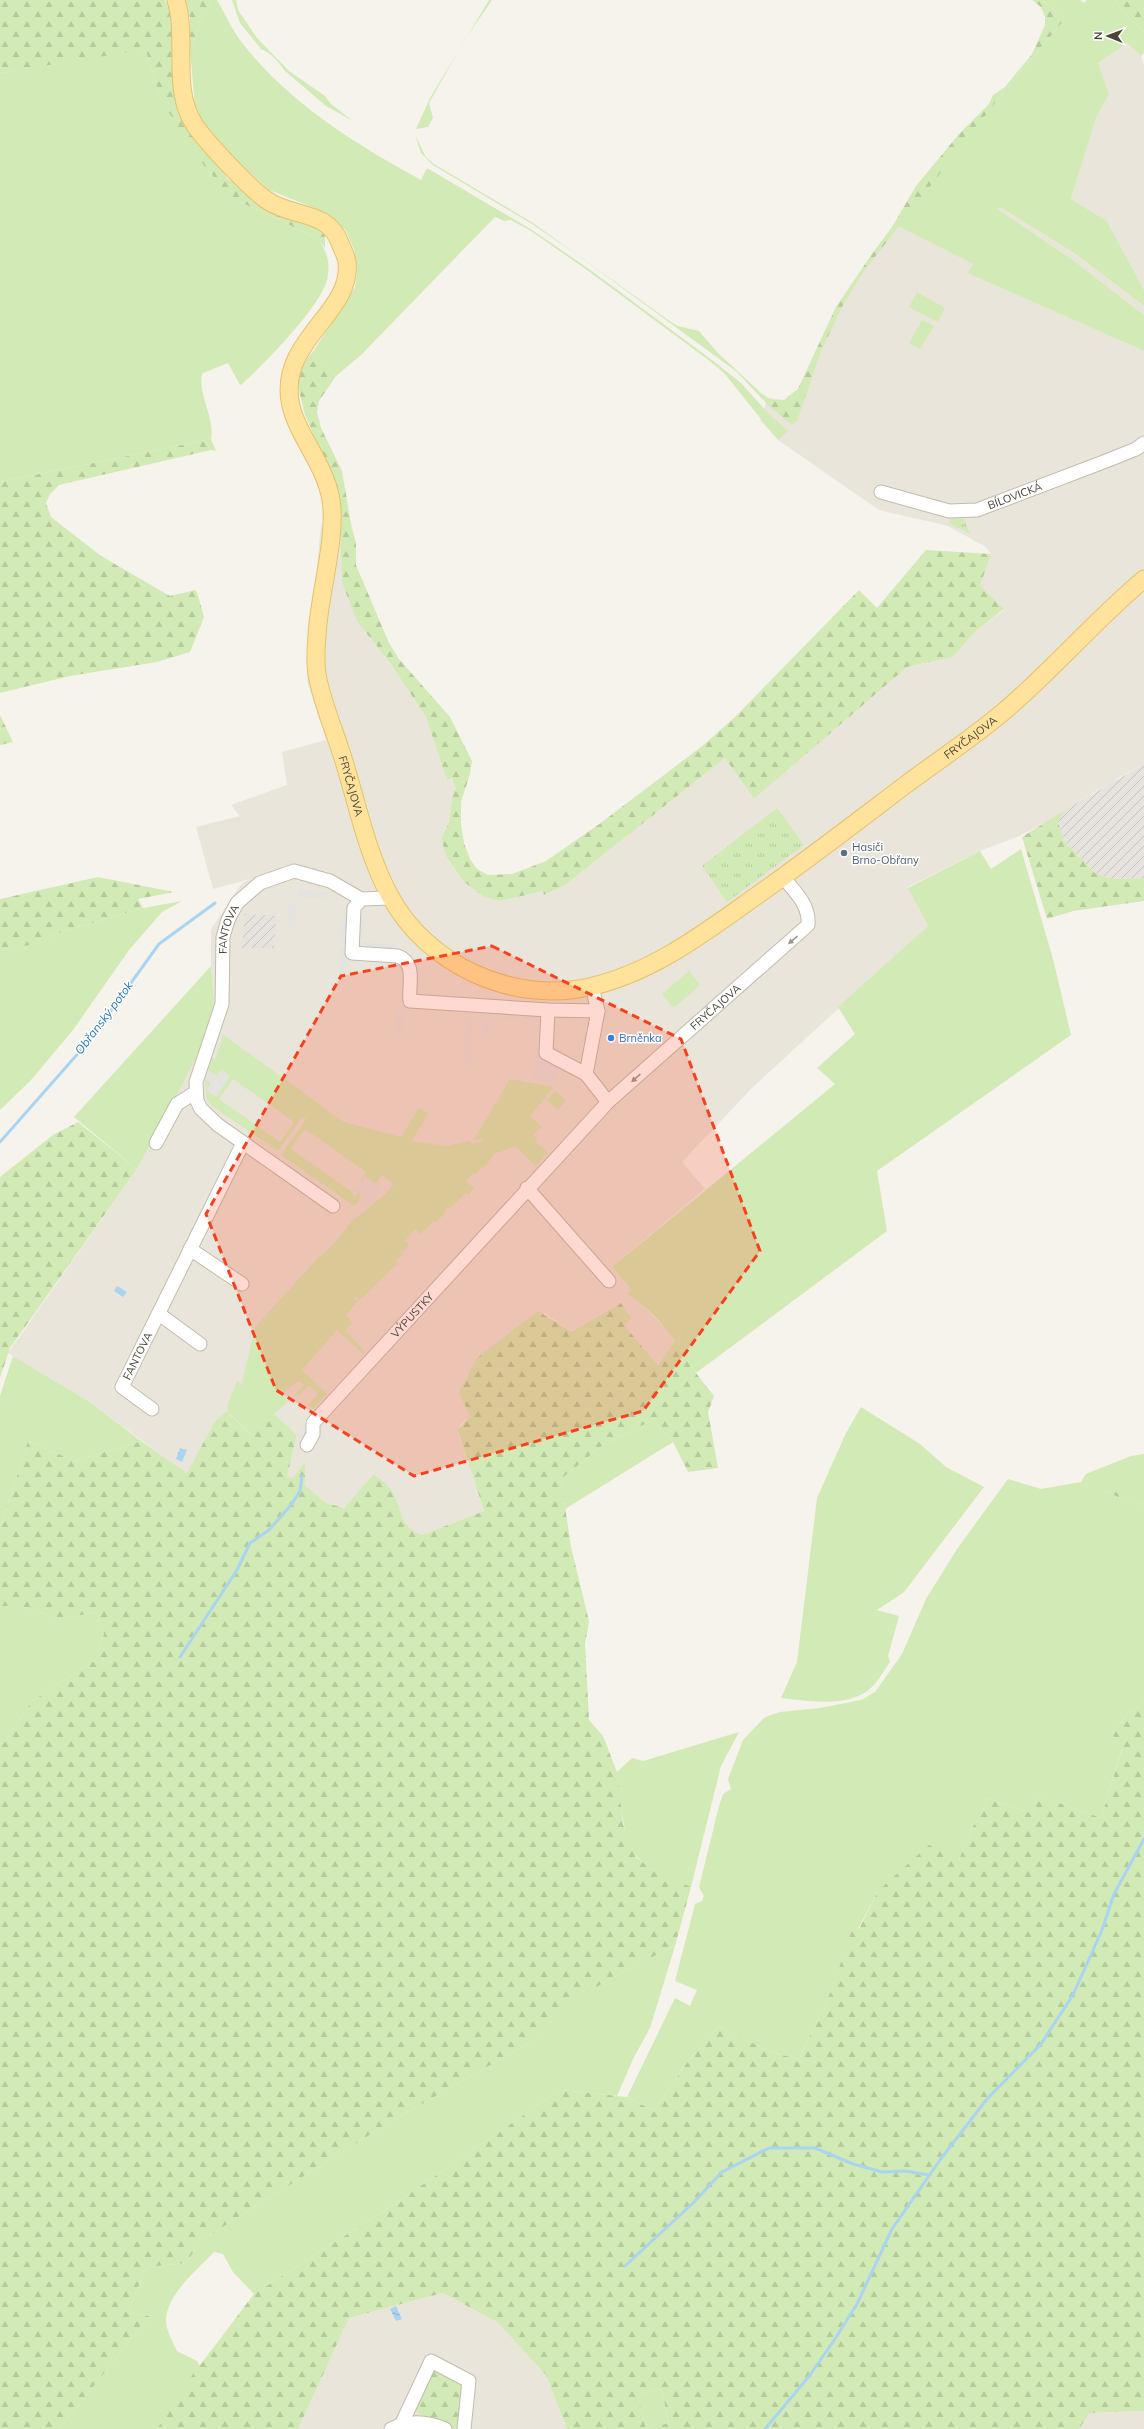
<svg xmlns="http://www.w3.org/2000/svg" width="1144" height="2429" viewBox="0 0 1144 2429" font-family="Mulish,sans-serif">
  <defs>
    <pattern id="industrial-furrows" width="10" height="10" patternUnits="userSpaceOnUse"><rect width="10" height="10" fill="#e6e2dd"/><path d="M-1 1l2-2M0 10L10 0M9 11l2-2" fill="none" stroke="#c7c3be"/></pattern>
    <pattern id="forest-firs" width="22" height="20" patternUnits="userSpaceOnUse"><rect width="22" height="20" fill="#d2eab5"/><path d="M5 1l3.5 6h-7zM16 11l3.5 6h-7z" fill="#b6ca9c"/></pattern>
    <pattern id="park-tufts" width="24" height="20" patternUnits="userSpaceOnUse"><rect width="24" height="20" fill="#d2eab5"/><path d="M3 7l-1-3M5 7V3M7 7l1-3M15 17l-1-3M17 17v-4M19 17l1-3" fill="none" stroke="#b6ca9c"/></pattern>
    <pattern id="water-ripples" width="26" height="14" patternUnits="userSpaceOnUse"><rect width="26" height="14" fill="#a9d4f2"/><path d="M2 4q2-2 4 0t4 0M15 11q2-2 4 0t4 0" fill="none" stroke="#8caec5"/></pattern>
  </defs>
  <rect width="100%" height="100%" fill="#f6f3ec"/>
  <g fill="#eae5da">
    <polygon points="1127,42 1141,56 1144,65 1144,290 1107,221 1071,199 1096,118 1109,94 1098,63"/>
    <polygon points="1000,207 1074,253 1144,306 1144,315 1073,260 996,209"/>
    <polygon points="893,226 898,226 974,264 967,273 1144,351 1144,764 1118,778 1107,787 1101,788 1047,822 1017,837 980,851 908,887 928,926 752,1088 682,1162 705,1189 612,1267 632,1290 627,1294 639,1302 676,1339 658,1367 624,1325 572,1332 544,1313 470,1416 461,1424 458,1431 484,1511 422,1535 412,1531 399,1512 389,1487 375,1474 344,1508 326,1503 305,1485 305,1463 293,1478 287,1476 297,1435 268,1409 254,1437 230,1415 229,1409 215,1421 187,1474 90,1402 8,1353 137,1169 190,1070 214,1000 211,966 211,929 242,883 250,879 213,889 196,827 240,816 231,805 287,785 282,752 326,740 307,681 321,524 341,534 342,583 357,621 390,663 426,717 447,780 452,778 456,790 453,790 449,823 441,838 446,856 463,881 500,901 543,891 545,895 564,886 725,758 754,799 907,667 953,657 977,630 1004,610 980,586 991,554 986,547 948,526 879,510 778,440 760,420 768,398 784,400 798,389 836,307 872,254"/>
    <polygon points="443,2293 497,2322 546,2375 567,2429 298,2429 349,2318"/>
    <polygon points="1144,2411 1144,2429 1079,2429 1090,2413"/>
  </g>
  <g fill="url(#industrial-furrows)">
    <polygon points="1144,764 1144,878 1112,879 1095,873 1064,841 1058,822 1065,810"/>
    <polygon points="245,914 276,916 274,948 242,948"/>
  </g>
  <g fill="#d2eab5" fill-rule="evenodd">
    <path d="M210,0h7c8,13 14,28 23,40 46,61 115,104 181,140l6,-12 105,62 57,39 123,91 29,23 29,32 18,16 -10,9 -54,-67 -13,-11 -124,-92 -56,-39 -20,-11 -7,1 -9,-4 -134,138 -25,21 -22,-26 41,-63 2,-13 -3,-24 -8,-19 -10,-11 -19,-11 -48,-19 -46,-42 -20,-24 -8,-18 -5,-56z"/>
    <path d="M232,0h4l2,10 19,28 32,33 36,25 6,8 22,17 -27,-15 -42,-36c-5,-8 -14,-18 -23,-21l-21,-26z"/>
    <polygon points="489,0 492,0 464,41 429,103 433,118 428,127 416,129 430,98"/>
    <polygon points="1042,0 1080,0 1084,3 1087,0 1115,0 1120,9 1144,32 1144,53 1141,56 1127,43 1098,63 1109,94 1096,118 1071,199 1107,221 1144,290 1144,306 1074,253 1000,207 997,209 1073,260 1144,315 1144,351 967,273 973,264 898,226 1002,94 1065,19"/>
    <path d="M132,50h9l6,4 13,43 78,104 79,37c9,11 13,23 11,37 -2,27 -65,90 -86,109l-2,1 -12,-22 -25,10c-8,14 13,47 8,66l-211,43v-409z"/>
    <polygon points="415,135 426,157 434,164 533,223 671,322 678,326 699,331 718,353 761,393 768,398 774,400 769,406 737,372 576,254 532,224 433,165 421,153"/>
    <polygon points="917,292 945,308 938,322 909,307"/>
    <polygon points="922,320 934,326 920,349 909,343"/>
    <path d="M1021,849l32,110 18,76 -194,136 10,60 -191,142c-19,-32 -37,-58 -69,-79l5,-4 -20,-23 223,-183 -18,-16 38,-34 -17,-27 90,-81 -20,-38 72,-37 11,18z"/>
    <polygon points="182,901 162,912 129,950 73,1030 31,1080 0,1110 0,951 52,940 49,936 143,908"/>
    <polygon points="211,966 214,1000 210,1029 190,1070 137,1169 74,1117"/>
    <polygon points="689,971 700,985 674,1008 662,994"/>
    <path d="M222,1034l122,88 57,15 18,-29 9,5 -16,28 34,5 24,-5 2,3 12,-3 -2,-2 -9,2 37,-62 44,8 -24,29 12,11 -9,8 4,4 -2,2 13,12 -12,13 -21,-20 -17,7 -2,-1 -12,16 -2,-1 -7,8 -2,-2 -7,8 8,7 -5,7 -3,-2 -17,16 -4,-3 2,4 -11,13 -3,-2 -12,13 -6,-5 -10,12 4,4 -7,8 -4,-3 5,5 -7,6 2,2 -38,37 -5,-4 -1,2 4,3 -12,14 6,8 -7,7 20,22 -2,2 -26,-24 -35,40 25,24 -14,15 -5,-5 10,-10 -9,-9 -11,11 -2,-3 8,-8 -5,-4 -16,11 5,10 -14,12 18,17 -19,23 -43,-40 -3,-8 10,-25 5,3 13,-57 61,-67 16,-14 20,-25 30,-24 12,-13 -12,-9 -7,9 -15,-3 6,-9 -61,-43 -14,20 61,43 4,-4 -1,8 4,-6 2,9 -7,7 -73,-51 25,-36 -4,-2 -24,34 -66,-45 -6,-9 -1,-18 6,3 -4,8 10,-14 -9,-6 4,-12 3,1 7,-19zM233,1079l61,43 -14,20 -61,-43z"/>
    <polygon points="555,1091 566,1101 558,1110 547,1100"/>
    <polygon points="13,1356 90,1402 141,1441 75,1461 28,1441 0,1530 0,1396"/>
    <path d="M861,1407l59,37 26,23 38,20 -80,105 -27,18 22,6 -11,40 2,6c-6,8 -10,16 -16,23 -22,24 -64,16 -93,13l16,-36 20,-164 29,-65z"/>
    <polygon points="653,1420 673,1442 565,1509 561,1479 603,1445"/>
    <polygon points="1144,1454 1144,1504 1104,1488 1103,1490 1144,1509 1144,1695 1140,1706 1128,1713 1112,1734 1122,1748 1101,1818 1037,1795 1033,1814 987,1798 982,1814 971,1829 959,1860 878,1891 858,1929 853,1928 831,1991 799,2059 770,2052 719,2026 686,2064 654,2111 627,2097 675,1998 690,2006 697,1990 675,1981 695,1904 702,1901 704,1896 699,1887 719,1806 723,1794 731,1789 728,1779 743,1740 765,1717 780,1712 820,1708 861,1700 875,1692 902,1654 926,1599 957,1549 1008,1479 1041,1489 1081,1482 1086,1474 1131,1456"/>
    <polygon points="0,1606 21,1606 61,1619 97,1612 104,1634 96,1660 32,1701 4,1743 0,1744"/>
    <path d="M739,1732l-18,34 -30,121c-18,-7 -40,-14 -53,-29 -15,-15 -19,-65 -21,-86l15,-14 11,3z"/>
    <path d="M675,1946l-25,82 -17,31 -16,37 -57,-6 -167,115 -139,89 -21,-22 -10,-18 -9,-2c-17,18 -46,41 -48,67 -1,9 7,24 11,32l20,10 3,5 -43,63h-98l91,-113 -23,-3 20,-46 39,-4 16,-23 185,-116 149,-85 13,-25 75,-43z"/>
    <polygon points="661,2389 669,2424 646,2429 638,2395"/>
  </g>
  <g fill="url(#forest-firs)" fill-rule="evenodd">
    <polygon points="0,0 165,0 172,12 182,116 228,179 278,214 316,228 325,234 325,248 317,238 238,201 225,190 192,151 160,97 147,54 141,50 0,73"/>
    <polygon points="185,0 210,0 190,50 190,18"/>
    <polygon points="1032,0 1042,0 1065,19 1002,94 864,271 843,305 821,351 797,421 792,425 769,406 770,402 774,400 784,400 798,389 836,307 872,254 892,227 916,186 959,134 989,104 993,95 1005,87 1032,54 1045,25 1045,17 1041,7"/>
    <polygon points="1115,0 1144,0 1144,32 1120,9"/>
    <polygon points="314,350 336,376 319,401 317,412 321,428 342,471 351,524 356,543 356,565 389,643 399,659 450,717 472,761 470,774 461,802 461,824 464,843 470,859 477,869 488,875 512,874 546,861 598,825 701,747 735,717 859,590 877,608 926,550 991,554 980,586 1004,609 977,630 953,657 907,667 754,799 725,758 564,886 544,895 543,891 500,901 483,896 463,881 446,856 441,838 449,823 453,790 456,790 452,778 447,780 426,717 390,663 357,621 342,583 339,493 305,415 296,379 306,360"/>
    <polygon points="211,439 216,451 211,450 59,485 50,494 46,503 51,517 101,556 170,596 195,590 197,592 204,617 190,652 157,662 70,676 0,693 0,482"/>
    <polygon points="0,715 13,742 0,745"/>
    <polygon points="1065,810 1058,822 1064,841 1095,873 1112,879 1144,878 1144,901 1073,911 1047,919 1022,837"/>
    <polygon points="98,877 174,892 138,899 143,908 49,936 53,940 0,951 0,899"/>
    <polygon points="78,1122 137,1169 10,1348 0,1378 0,1177 53,1135"/>
    <path d="M621,1303l10,16 -7,6 34,41 18,-27 20,34 18,23 -6,16 10,56 -30,4 -15,-30 -20,-22 -50,25 -42,34 10,68 18,74 -4,23 4,76 14,16 14,36 6,52 13,33 16,13 39,17 -16,59 -51,25 -74,43 -14,25 -149,85 -185,116 -16,23 -39,4 -20,46 23,3 -91,113h-59v-685l4,-1 28,-42 64,-41 8,-26 -7,-22 -36,7 -40,-13h-21v-76l28,-89 47,20 66,-20 46,32 28,-52 14,-12 1,6 24,22 14,-28 29,26 -10,41 6,2 12,-16v23l21,18 18,5 30,-34c5,4 11,8 15,13 13,15 7,38 33,48l62,-24 -26,-81 12,-14 -11,-23 18,-35 61,-47 34,21z"/>
    <polygon points="1104,1487 1144,1504 1144,1509 1103,1490"/>
    <path d="M1144,1695v716l-54,2 -11,16h-512l-21,-54 -49,-53 -54,-29 -94,25 -51,111h-141l34,-52 63,-83 139,-89 167,-115 67,7 27,14 32,-47 33,-38 51,26 29,7 32,-68 22,-64 6,2 19,-38 51,-46 30,15 12,-31 11,-15 5,-16 46,16 4,-19 64,23 21,-69 -10,-15 16,-21 12,-7zM661,2389l8,34 -23,6 -8,-34z"/>
    <path d="M436,2370l27,11 -4,48c-8,0 -40,-13 -45,-19l15,-36z"/>
  </g>
  <g fill="url(#park-tufts)">
    <polygon points="950,518 964,519 970,534 949,523"/>
    <polygon points="777,808 804,845 727,902 702,866"/>
  </g>
  <g fill="#e5e3e0">
    <polygon points="298,890 329,892 329,899 297,897"/>
    <polygon points="288,903 297,904 295,927 287,927"/>
    <polygon points="357,918 364,919 363,938 356,938"/>
    <polygon points="341,919 348,919 347,943 340,942"/>
    <polygon points="362,942 397,945 397,952 362,949"/>
    <polygon points="340,947 347,947 346,977 339,977"/>
    <polygon points="415,967 422,968 420,991 413,990"/>
    <polygon points="396,1011 403,1012 402,1032 395,1031"/>
    <polygon points="503,1011 539,1013 539,1020 503,1018"/>
    <polygon points="467,1017 473,1018 470,1062 463,1062"/>
    <polygon points="483,1018 490,1019 489,1034 482,1034"/>
    <polygon points="536,1046 543,1046 558,1062 556,1081 534,1080"/>
    <polygon points="208,1070 216,1077 221,1070 230,1076 216,1097 206,1090 211,1083 205,1079"/>
    <polygon points="365,1176 382,1189 366,1207 360,1201 362,1195 359,1191 355,1196 352,1194"/>
    <polygon points="310,1421 307,1445 297,1435"/>
  </g>
  <g fill="url(#water-ripples)">
    <polygon points="117,1286 127,1292 123,1297 114,1291"/>
    <polygon points="180,1448 187,1450 182,1462 176,1459"/>
    <polygon points="396,2306 402,2319 396,2321 390,2309"/>
  </g>
  <g fill="none" stroke-linecap="round" stroke-linejoin="round">
    <g stroke="#a9d4f2" stroke-width="3">
      <polyline points="0,1142 89,1041 159,944 215,903"/>
      <polyline points="180,1657 237,1570 250,1543 269,1530 291,1505 300,1491 302,1476"/>
      <polyline points="625,2266 693,2203 722,2172 769,2148 815,2148 853,2164 882,2172 905,2171 929,2175"/>
      <polyline points="765,2429 810,2375 835,2339 857,2304 892,2229 940,2160 987,2099 1041,2044 1073,1995 1102,1930 1114,1894 1144,1839"/>
    </g>
    <g stroke="#c2bbae" stroke-width="15">
      <g id="minor">
        <path id="s1" d="M881,492l68,19 28,-1 129,-49 30,-12 8,-6"/>
        <path d="M391,898l-30,1 -7,9 -2,45 46,3c19,8 10,28 12,45l138,9 50,1"/>
        <polyline points="592,987 598,1011 586,1074 608,1102"/>
        <polyline points="548,1010 546,1053 586,1074"/>
        <polyline points="156,1143 177,1104 196,1092"/>
        <polyline points="527,1188 609,1281"/>
        <path id="s2" d="M333,1206l-115,-81 -17,-16 -4,-8 -1,-19 26,-78 1,-67 5,-17 9,-17 23,-20 34,-12 36,10 31,18"/>
        <polyline points="190,1249 242,1284"/>
        <polyline points="159,1314 200,1344"/>
        <path id="s3" d="M152,1409l-30,-22 121,-244"/>
        <path id="s4" d="M307,1445l6,-11v-11l295,-321 200,-177c2,-20 -13,-33 -25,-48"/>
        <polyline points="402,2423 431,2361 469,2381 464,2429"/>
        <path d="M391,2429c18,-9 35,-8 54,0"/>
      </g>
    </g>
    <g stroke="#e6c16a" stroke-width="19">
      <g id="major">
        <path id="s5" d="M176,0c12,39 -5,88 18,124 12,18 56,65 74,77 26,17 60,9 72,42 2,6 6,12 7,19 6,51 -67,77 -57,139 5,32 35,62 41,99 6,37 -12,95 -14,135 -1,12 -2,27 0,39 4,26 18,58 26,84 14,45 24,96 47,138 37,69 123,108 199,91 64,-14 118,-56 170,-93 51,-36 100,-74 149,-111 31,-23 64,-45 94,-70 50,-42 92,-92 142,-134"/>
      </g>
    </g>
    <use href="#minor" stroke="#fff" stroke-width="13"/>
    <use href="#major" stroke="#ffe39c" stroke-width="17"/>
  </g>
  <defs><path id="oneway-solid" d="M-6-.8H1V-3.2L6.5 0L1 3.2V.8H-6Z"/></defs>
  <g fill="#9c9892">
    <use href="#oneway-solid" transform="translate(793 940) rotate(140)"/>
    <use href="#oneway-solid" transform="translate(636 1078) rotate(138)"/>
  </g>
  <path fill="#fc3f1d" fill-opacity="0.2" stroke="#fc3f1d" stroke-width="3" stroke-dasharray="8 5" stroke-linejoin="round" d="M492,946l189,93 79,212 -117,160 -229,65 -138,-86 -70,-176 135,-238z"/>
  <circle fill="#5c6f8a" stroke="#fff" stroke-width="1.5" cx="844" cy="853" r="4"/>
  <circle fill="#3f7fe0" stroke="#fff" stroke-width="1.5" cx="611" cy="1038" r="4"/>
  <g text-anchor="middle" stroke-width="3" stroke-linejoin="round" paint-order="stroke">
    <g font-size="11" fill="#4b4439" stroke="#fff">
      <text dy="4" stroke="none"><textPath href="#s1" startOffset="139">BÍLOVICKÁ</textPath></text>
      <text dy="4" stroke="none"><textPath href="#s5" startOffset="1705">FRYČAJOVA</textPath></text>
      <text dy="4" stroke="none"><textPath href="#s5" startOffset="896">FRYČAJOVA</textPath></text>
      <text dy="4" stroke="none"><textPath href="#s2" startOffset="350">FANTOVA</textPath></text>
      <text dy="4" stroke="none"><textPath href="#s4" startOffset="603">FRYČAJOVA</textPath></text>
      <text dy="4" stroke="none"><textPath href="#s4" startOffset="170">VÝPUSTKY</textPath></text>
      <text dy="4" stroke="none"><textPath href="#s3" startOffset="72">FANTOVA</textPath></text>
    </g>
    <g font-size="11" fill="#4e5e75" stroke="#fff" text-anchor="start">
      <text x="852" y="851">Hasiči<tspan x="852" dy="13">Brno-Obřany</tspan></text>
    </g>
    <g font-size="11" fill="#366cbe" stroke="#fff" text-anchor="start">
      <text x="619" y="1042">Brněnka</text>
    </g>
    <g font-size="12" font-style="italic" fill="#2e7ab2" stroke="#fff">
      <text transform="translate(104 1018) rotate(-53)" y="4">Obřanský potok</text>
    </g>
  </g>
  <g transform="translate(1108 36) rotate(271)" stroke="#ffffff" stroke-width="3" paint-order="stroke">
  <path d="M0-3L7 15L0 10L-7 15Z" fill="#4b4439"/>
  <text y="-6" font-size="11" font-weight="bold" text-anchor="middle" fill="#4b4439">N</text>
  </g>
</svg>
